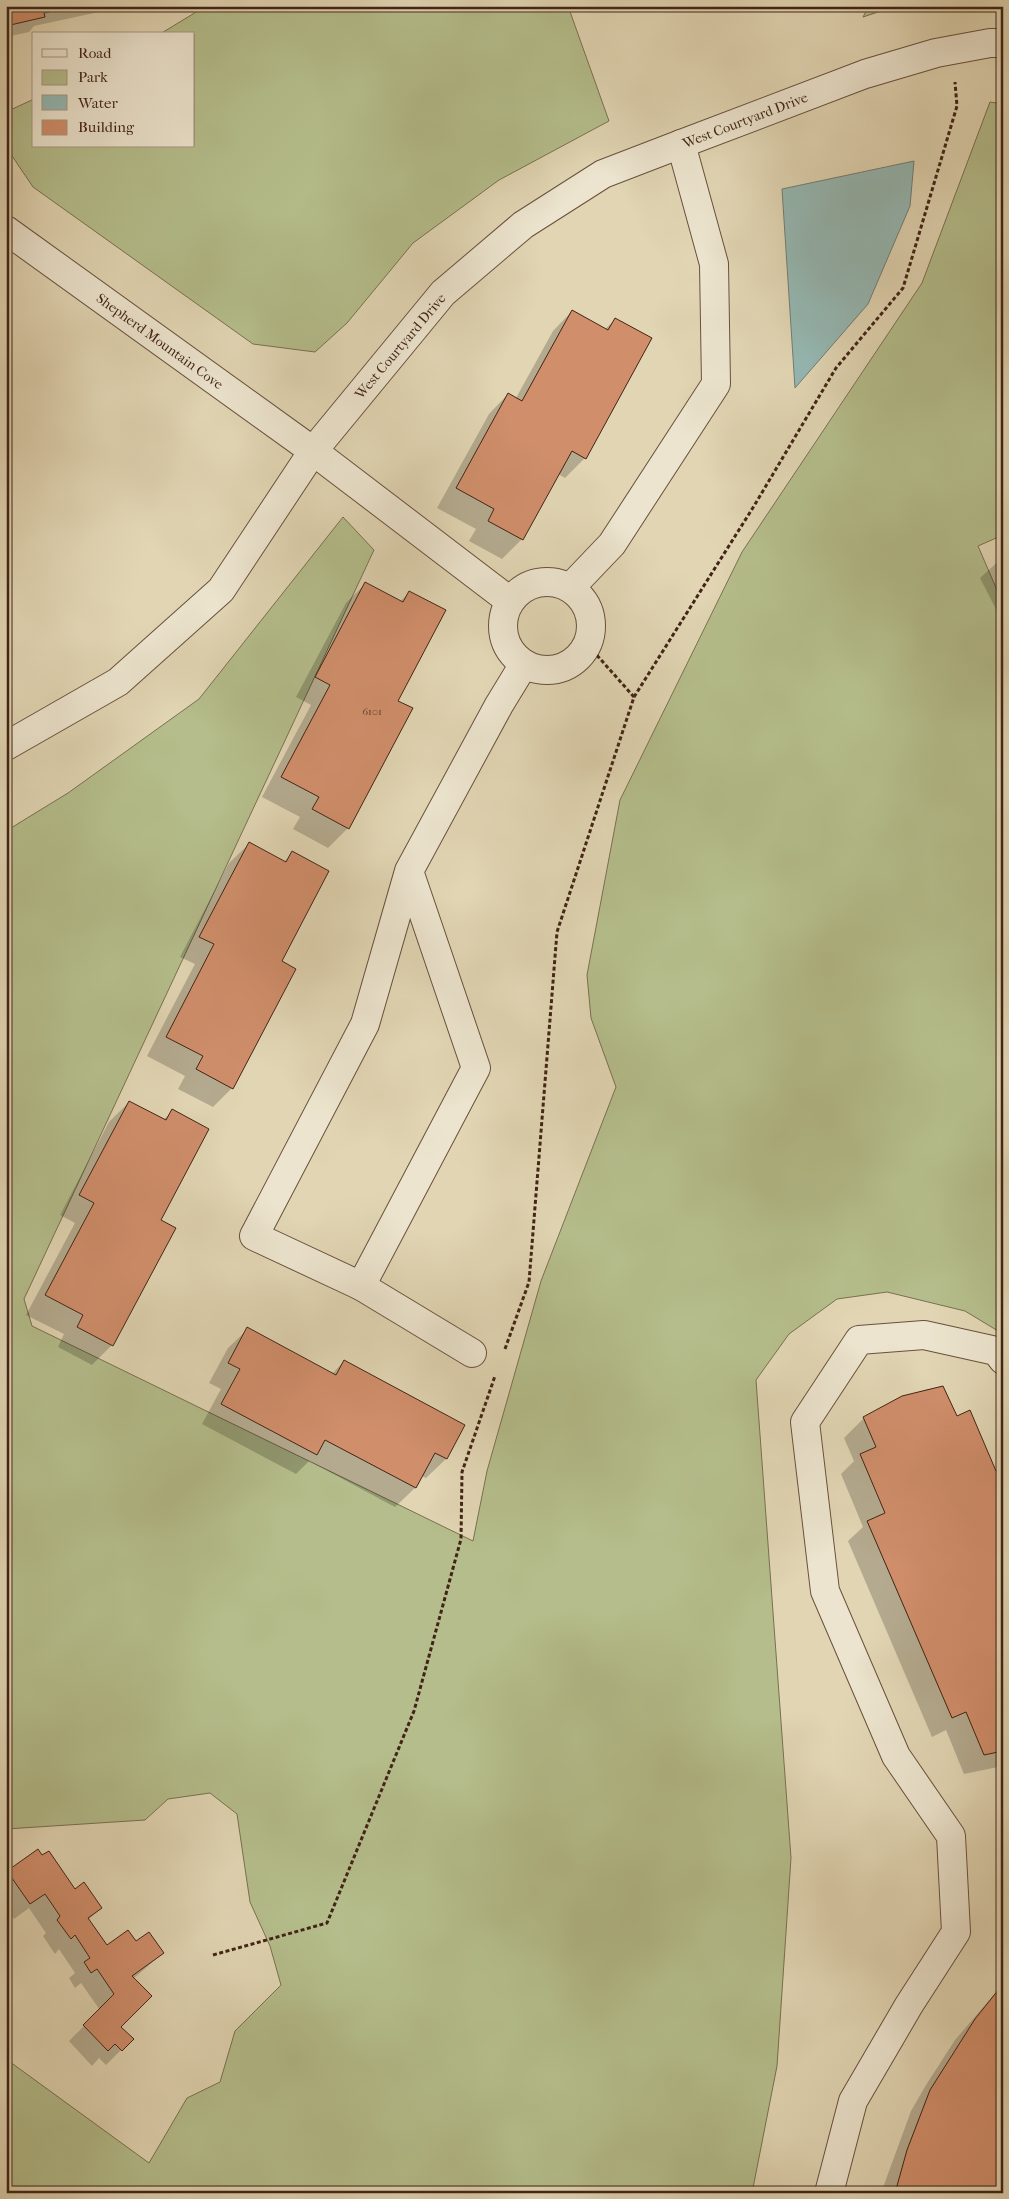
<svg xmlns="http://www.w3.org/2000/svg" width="1009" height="2199" viewBox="0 0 1009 2199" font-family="'IM FELL French Canon',serif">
  <rect width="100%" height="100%" fill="#e1d5b3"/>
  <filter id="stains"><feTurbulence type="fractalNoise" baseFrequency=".004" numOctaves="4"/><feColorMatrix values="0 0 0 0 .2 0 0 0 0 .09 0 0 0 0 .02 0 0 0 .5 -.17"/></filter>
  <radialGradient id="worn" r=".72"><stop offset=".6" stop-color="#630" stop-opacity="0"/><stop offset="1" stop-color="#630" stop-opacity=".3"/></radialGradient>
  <g fill="#b4bd8b" stroke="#7a7050">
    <polygon points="206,6 568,6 609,121 499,180 413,243 347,323 315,352 253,344 33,187 6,147 6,112 34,99 34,146 194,146 194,34 160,34"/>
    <polygon points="869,6 896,6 863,17"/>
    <polygon points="990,102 1003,104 1003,535 978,546 1003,604 1003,1334 965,1311 887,1292 837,1299 789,1334 756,1380 791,1858 777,2066 752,2193 6,2193 6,2059 149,2163 187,2098 220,2082 235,2031 281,1985 270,1946 250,1902 237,1814 210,1793 168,1799 145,1820 6,1829 6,831 68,793 199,699 343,517 374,550 24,1299 32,1326 473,1541 487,1471 541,1281 616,1087 591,1018 587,975 620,800 742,552 922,283"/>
  </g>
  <polygon fill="#95b8b3" stroke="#737d74" points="914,161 910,206 868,304 795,388 782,189"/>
  <g fill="#0003">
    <polygon points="6,6 111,6 108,10 34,26 29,32 6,37"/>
    <polygon points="572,311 605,329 615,320 585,458 565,478 558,474 522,539 502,559 469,541 476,529 437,508 489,414 508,394 516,398 553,331"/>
    <polygon points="1003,557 1003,623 980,578"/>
    <polygon points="365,584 400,602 409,592 396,701 348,828 328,848 293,829 300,817 262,797 311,705 296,697 346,603"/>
    <polygon points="249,844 284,862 292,853 280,961 232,1088 213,1107 178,1089 185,1076 147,1056 195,964 180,957 229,863"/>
    <polygon points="129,1102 163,1120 173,1111 159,1220 112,1345 92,1365 58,1347 64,1334 26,1315 75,1223 60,1215 109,1122"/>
    <polygon points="248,1329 332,1374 344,1361 463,1426 446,1459 426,1478 421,1476 415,1488 395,1507 309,1461 296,1474 202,1424 221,1389 209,1383 228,1348"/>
    <polygon points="943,1387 956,1418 996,1473 1003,1470 1003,1766 964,1774 946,1730 932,1737 848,1541 863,1527 841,1474 854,1461 844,1438 864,1418 890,1403 924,1390"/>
    <polygon points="38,1851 75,1890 101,1908 88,1920 107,1946 136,1943 163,1953 133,1979 120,2027 132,2039 106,2065 99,2058 92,2066 69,2041 100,2010 81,1983 75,1988 69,1978 75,1973 59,1949 55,1954 43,1936 46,1933 29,1908 14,1919 6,1907 6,1873"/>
    <polygon points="1003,1984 1003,2193 881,2193 911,2111 926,2085 955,2040"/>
  </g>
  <g fill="#d08e6b" stroke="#412416">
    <polygon points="6,6 77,6 44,13 45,17 6,26"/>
    <polygon points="572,310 608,330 615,318 652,338 586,459 572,451 523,540 488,521 494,509 456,488 508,393 522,401"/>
    <polygon points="365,582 403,602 409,591 446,610 398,701 413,708 349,829 312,809 319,797 281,777 330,685 315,677"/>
    <polygon points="249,842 286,862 292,851 329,871 282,961 296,969 233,1089 196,1069 203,1056 166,1037 214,944 199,937"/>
    <polygon points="129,1101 166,1120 172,1109 209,1129 161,1220 176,1228 113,1346 77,1327 83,1315 45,1295 94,1203 79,1195"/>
    <polygon points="247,1327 336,1375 344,1360 465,1425 447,1459 435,1453 416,1488 325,1440 317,1455 221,1404 240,1369 228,1363"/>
    <polygon points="943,1386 957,1416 970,1410 996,1471 1003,1468 1003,1751 984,1755 966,1712 952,1718 867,1521 885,1513 860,1454 876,1447 863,1417 902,1396"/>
    <polygon points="38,1849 42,1855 49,1851 75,1889 84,1882 102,1908 88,1918 107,1945 128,1930 136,1941 149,1932 164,1953 132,1976 152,1996 121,2027 134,2039 122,2051 115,2044 108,2051 83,2025 114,1994 97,1969 91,1973 84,1962 90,1958 75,1935 71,1939 57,1920 60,1916 45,1894 30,1904 7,1871"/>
    <polygon points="1003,1984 1003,2193 895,2193 907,2150 930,2090 975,2019"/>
  </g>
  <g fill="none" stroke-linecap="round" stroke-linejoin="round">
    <g stroke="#69503d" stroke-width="30">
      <g id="minor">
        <polyline points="6,230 313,451 510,601"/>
        <circle cx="547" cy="626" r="44"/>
        <polyline points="570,588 612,544 716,384 714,264 681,144"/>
        <polyline points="6,746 118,682 221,590 313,451 443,293 523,225 603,174 681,144 865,74 936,53 990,43 1003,43"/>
        <polyline points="409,871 476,1068 361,1286 254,1236 365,1024 409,871 499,705 524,664"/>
        <polyline points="361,1286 472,1353"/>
        <polyline points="829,2193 853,2101 909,2005 956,1932 951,1836 896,1756 825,1591 805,1422 859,1340 924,1335 996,1351 1003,1360"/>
      </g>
    </g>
    <g stroke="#412416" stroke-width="3" stroke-dasharray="4 2.5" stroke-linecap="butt">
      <polyline points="634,697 754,506 836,368 903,288 957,106 955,82"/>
      <polyline points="505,1349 529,1282 557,932 634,697 587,644"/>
      <polyline points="213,1955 327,1923 414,1711 461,1539 462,1472 495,1376"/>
    </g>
    <use href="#minor" stroke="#ece4ce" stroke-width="28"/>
  </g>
  <g text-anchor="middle" stroke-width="4" stroke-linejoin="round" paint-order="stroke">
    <g font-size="11" fill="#653e2b">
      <text x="372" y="715">6101</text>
    </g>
    <g font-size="14" fill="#412416" stroke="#ece4ce">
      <text transform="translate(745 120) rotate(-21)" y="5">West Courtyard Drive</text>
      <text transform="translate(160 341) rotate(36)" y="5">Shepherd Mountain Cove</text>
      <text transform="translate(400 346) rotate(-50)" y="5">West Courtyard Drive</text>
    </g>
  </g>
  <rect width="1009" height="2199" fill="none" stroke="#e1d5b3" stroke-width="25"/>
  <rect x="8" y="8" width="994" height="2184" fill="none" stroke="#412416" stroke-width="2.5"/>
  <rect x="12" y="12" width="984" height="2174" fill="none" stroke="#412416"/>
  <rect x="32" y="32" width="162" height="115" fill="#ece4ce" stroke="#a89784"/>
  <rect x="42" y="49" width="25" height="8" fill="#ece4ce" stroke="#a89784"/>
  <text x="78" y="58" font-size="15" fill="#412416">Road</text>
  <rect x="42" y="70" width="25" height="15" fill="#b4bd8b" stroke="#a89784"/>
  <text x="78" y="82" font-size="15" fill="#412416">Park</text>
  <rect x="42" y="95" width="25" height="15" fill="#95b8b3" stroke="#a89784"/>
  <text x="78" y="108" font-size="15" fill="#412416">Water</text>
  <rect x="42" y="120" width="25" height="15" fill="#d08e6b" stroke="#a89784"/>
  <text x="78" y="132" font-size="15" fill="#412416">Building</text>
  <rect width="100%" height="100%" filter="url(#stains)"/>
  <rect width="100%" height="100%" fill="url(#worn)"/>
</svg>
